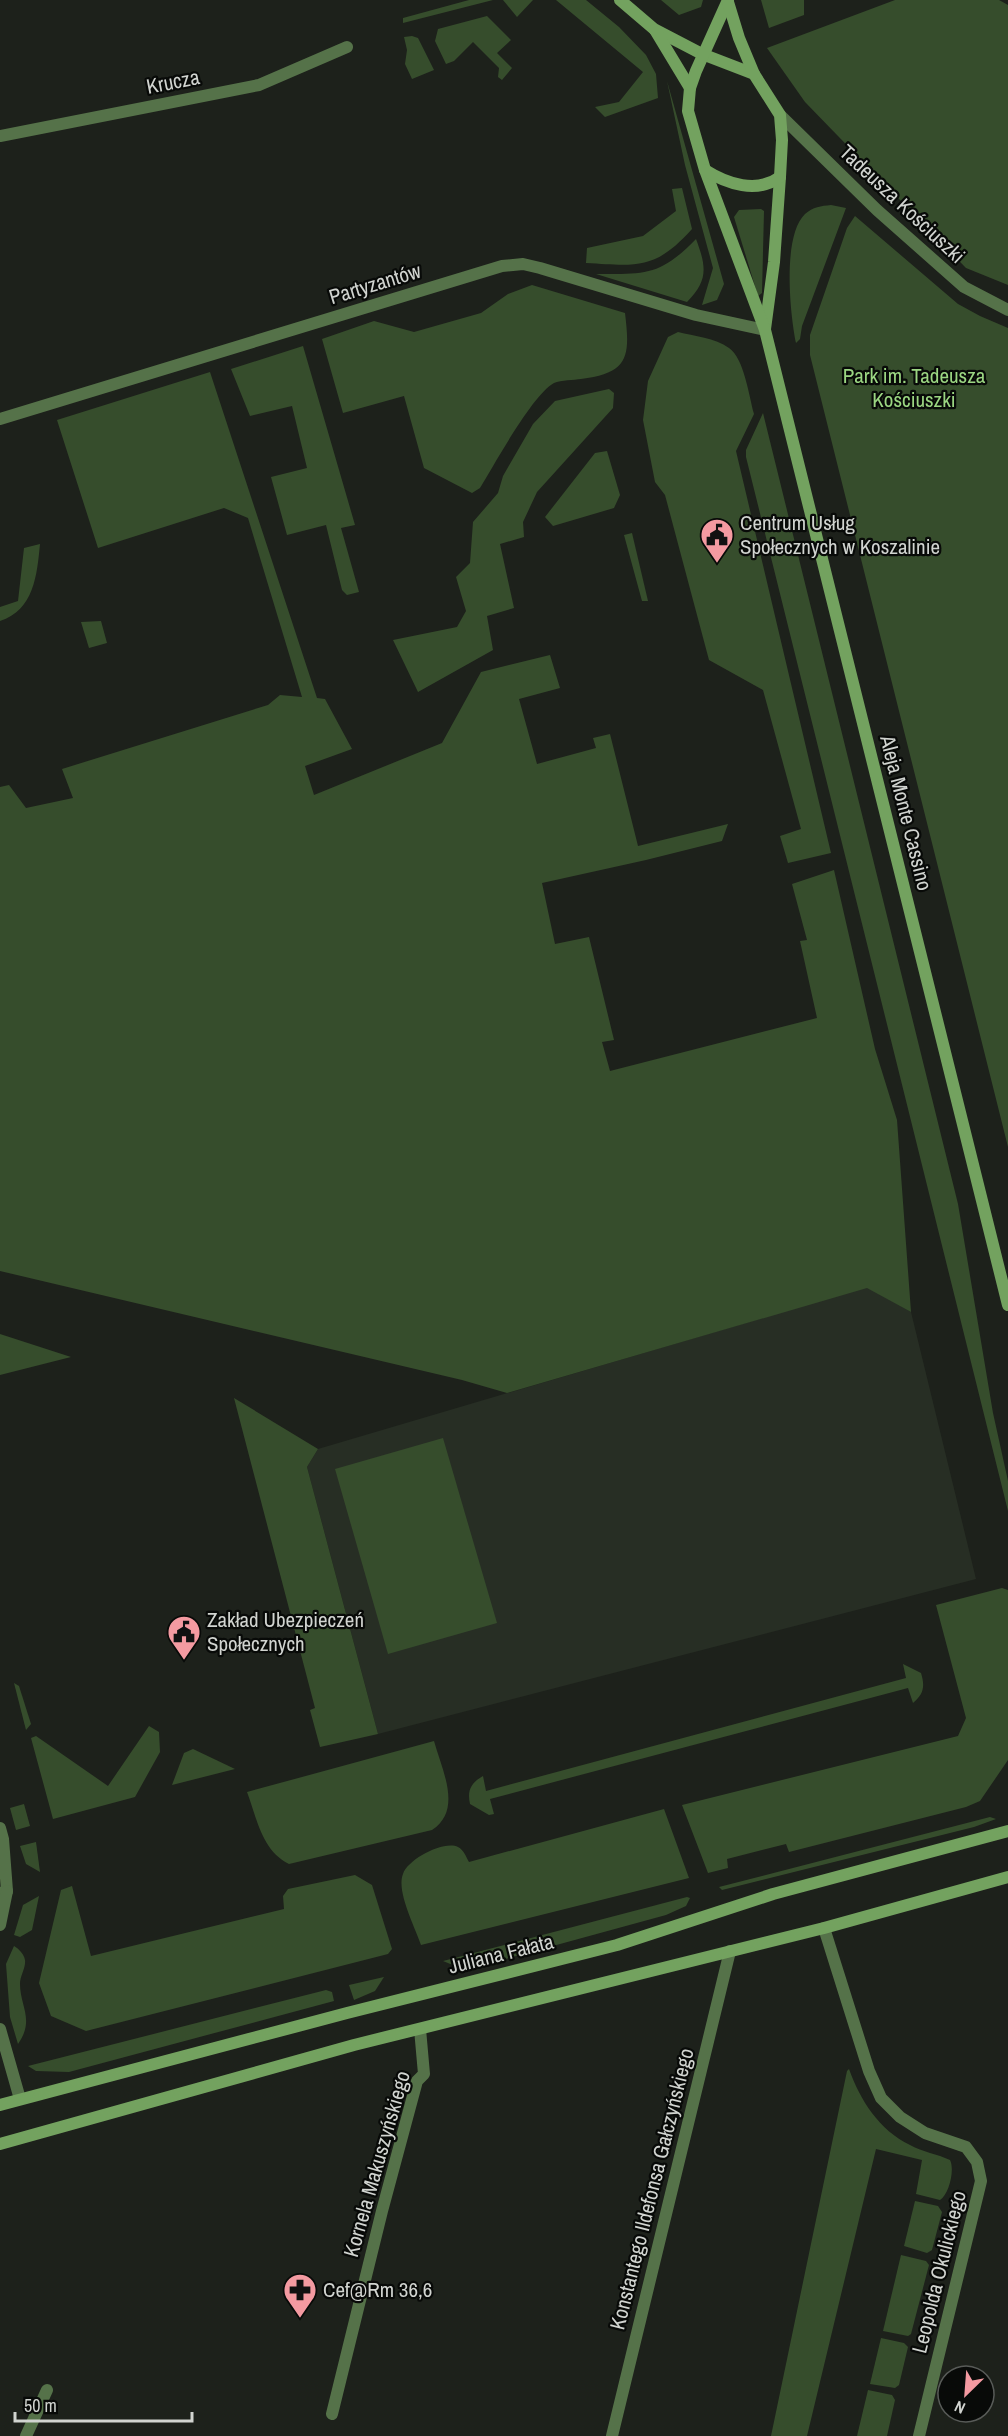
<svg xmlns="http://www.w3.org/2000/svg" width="1008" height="2436" viewBox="0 0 1008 2436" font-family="'Archivo Narrow',sans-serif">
  <rect width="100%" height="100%" fill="#1d211b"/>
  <polygon fill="#272e24" points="867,1287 911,1312 976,1579 378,1734 307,1467 318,1449"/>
  <g fill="#364d2c">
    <polygon points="469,0 493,0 403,23 403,18"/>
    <polygon points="503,0 533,0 517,17"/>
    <polygon points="556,0 586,0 619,27 646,55 656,74 658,98 605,117 595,107 619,102 643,72"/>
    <polygon points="661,0 703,0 701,7 679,15"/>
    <polygon points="761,0 804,0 804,15 769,28"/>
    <polygon points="895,0 999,0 1008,5 1008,285 966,268 805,102 767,48"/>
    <polygon points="487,16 511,40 497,53 512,68 502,80 498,77 499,68 473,42 454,61 446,64 435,41 438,29"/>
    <polygon points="412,36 418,38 434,70 412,79 405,64 407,50 404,37"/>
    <polygon points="667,81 724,284 717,300 702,305 713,268 685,165"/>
    <path d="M682,188l10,41c-37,41 -54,37 -106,34l1,-15 56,-12 33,-25 -4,-22z"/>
    <path d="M831,205l15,3 -44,118 -2,13 -4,4c-6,-29 -14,-107 9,-129 8,-7 16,-8 26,-9z"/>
    <polygon points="761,209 764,211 762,293 758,296 734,217 739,210"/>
    <polygon points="855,216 958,304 980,316 1008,328 1008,1147 810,355 810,335 847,228"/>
    <path d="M696,239c10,27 13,41 -9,63l-91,-28c50,0 64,2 100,-35z"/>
    <path d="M532,285l93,28c5,42 5,60 -44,66 -7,1 -20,1 -27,4 -21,11 -60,82 -74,105l-8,5 -48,-25 -20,-72 -61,17 -21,-74 52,-18 40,11 67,-19 27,-19z"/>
    <path d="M678,332c16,4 37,6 51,16 15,10 20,48 25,66l-18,37 95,402 -43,10 -8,-27 21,-7 -38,-139 -54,-30 -44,-165 -10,-13 -12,-62 5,-39 20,-44z"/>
    <polygon points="303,346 355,525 341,528 359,592 347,595 342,590 326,525 287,535 271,477 307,468 292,406 250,416 231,369"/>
    <polygon points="210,372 317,698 325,699 352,749 305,766 314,795 442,743 481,672 550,655 560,688 519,699 537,764 596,748 593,738 610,734 638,846 728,824 722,841 646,860 542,883 555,944 589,937 614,1040 602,1042 610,1071 817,1018 800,941 807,940 792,884 834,870 875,1049 897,1120 911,1312 867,1288 507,1393 462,1380 0,1271 0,787 9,785 26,808 73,798 62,769 268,705 280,695 302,697 248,518 224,508 98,548 57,420"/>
    <polygon points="609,389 614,393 613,408 537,492 523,522 524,537 500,544 514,608 487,616 493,650 418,692 393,640 457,627 466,611 456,577 470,563 473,522 498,493 503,476 533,424 555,401"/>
    <polygon points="763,413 958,1204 993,1413 1008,1481 1008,1511 746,457 746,450"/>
    <polygon points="607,451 620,495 614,508 553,526 545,517 595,453"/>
    <polygon points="632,533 648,601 642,601 624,535"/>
    <path d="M40,544c-3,31 -6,66 -40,77v-14l18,-6 6,-53z"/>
    <polygon points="101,621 107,643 89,648 81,622"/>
    <polygon points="0,1334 71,1357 0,1375"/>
    <polygon points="234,1398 318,1449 307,1467 378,1734 320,1747 310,1710 315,1708"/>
    <polygon points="443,1438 497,1623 388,1654 335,1469"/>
    <polygon points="1002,1588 1008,1590 1008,1760 980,1801 966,1807 789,1852 786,1844 727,1859 728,1868 708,1873 682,1805 958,1736 966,1718 936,1605"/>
    <path d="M903,1664l18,9c4,13 3,21 -8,30l-5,-15 -418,111 4,15 -5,1 -19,-11c-3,-14 1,-21 13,-28l3,15 420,-113z"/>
    <polygon points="14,1683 19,1686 31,1724 26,1730"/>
    <polygon points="149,1726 159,1732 160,1752 135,1797 53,1819 31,1738 36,1736 108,1786"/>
    <path d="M434,1741c8,29 29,69 -2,89l-143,34c-27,-13 -32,-45 -42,-72z"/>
    <polygon points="193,1749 235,1769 172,1785 184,1753"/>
    <polygon points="24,1804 30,1826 16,1830 10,1808"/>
    <path d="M664,1809l25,69 -268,67c-6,-18 -25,-54 -18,-71 5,-15 41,-34 55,-27 6,3 8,10 11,15z"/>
    <polygon points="990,1817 996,1819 974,1827 722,1890 719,1887"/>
    <polygon points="36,1842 40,1872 26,1864 20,1846"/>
    <polygon points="355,1875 372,1885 392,1949 388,1954 86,2031 51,2016 39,1983 61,1890 72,1886 91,1956 284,1909 283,1896 288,1889"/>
    <polygon points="39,1896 32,1930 20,1937 14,1935 23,1905"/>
    <polygon points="687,1897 690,1898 686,1906 666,1915 465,1970 443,1961"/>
    <path d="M14,1946c5,3 10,8 11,14 1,8 -5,16 -5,24 0,22 15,36 -2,60l-8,-27 -4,-53z"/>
    <polygon points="384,1977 375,1991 354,2000 349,1985"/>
    <polygon points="326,1990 332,1992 334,2001 69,2072 36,2071 28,2066"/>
    <path d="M849,2069c11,31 30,61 61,76 13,7 27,9 40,15 5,10 -1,34 -10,40l-24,-6 6,-34 -46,-11 -69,287h-36l76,-365z"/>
    <polygon points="915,2201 938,2206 942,2212 932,2250 927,2253 904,2246"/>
    <polygon points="901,2255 926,2261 929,2265 911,2334 908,2336 883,2331"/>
    <polygon points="881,2338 904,2343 908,2347 899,2385 895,2388 870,2384"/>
    <polygon points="868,2390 892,2395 895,2400 887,2436 857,2436"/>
  </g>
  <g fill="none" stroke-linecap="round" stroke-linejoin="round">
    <g stroke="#557249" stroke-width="12">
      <polyline points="780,115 877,210 964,287 1008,310"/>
      <polyline points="0,136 259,85 347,47"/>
      <polyline points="0,419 502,266 523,264 540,268 696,315 765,330"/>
      <polyline points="0,1828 3,1839 7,1891 0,1893"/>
      <polyline points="0,1925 7,1891"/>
      <polyline points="824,1928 869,2071 881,2098 900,2117 925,2133 966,2147 977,2162 981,2181 919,2436"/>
      <polyline points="0,2029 20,2099"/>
      <polyline points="332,2414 382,2211 417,2081 424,2074 420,2029"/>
      <polyline points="26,2436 47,2390"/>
      <polyline points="612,2436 730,1951"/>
    </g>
    <g stroke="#73a25f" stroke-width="12">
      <polyline points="620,0 654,29 702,54 754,74 780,115 782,140 780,177 774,262 765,329"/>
      <polyline points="728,0 696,71 690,88 688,111 705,170 765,330 1008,1305"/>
      <polyline points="728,2 739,38 754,74"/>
      <polyline points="655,30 690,88"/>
      <path d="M705,170c22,14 52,24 75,7"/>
      <polyline points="0,2105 347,2013 617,1945 773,1894 1008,1831"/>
      <polyline points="0,2144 354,2045 824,1928 1008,1877"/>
    </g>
  </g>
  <defs>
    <g id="civic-pin" transform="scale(1.725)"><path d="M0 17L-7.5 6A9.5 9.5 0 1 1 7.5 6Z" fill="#f49aa1" stroke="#080a08"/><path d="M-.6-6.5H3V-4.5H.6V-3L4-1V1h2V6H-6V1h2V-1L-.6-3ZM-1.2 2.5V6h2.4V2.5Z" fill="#111"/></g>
    <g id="pharmacy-pin" transform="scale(1.725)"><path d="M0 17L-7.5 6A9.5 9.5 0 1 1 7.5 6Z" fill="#f49aa1" stroke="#080a08"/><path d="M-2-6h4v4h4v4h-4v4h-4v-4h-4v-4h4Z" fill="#111"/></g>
  </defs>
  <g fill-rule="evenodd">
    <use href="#civic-pin" x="717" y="535"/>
    <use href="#civic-pin" x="184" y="1632"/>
    <use href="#pharmacy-pin" x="300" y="2290"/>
  </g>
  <g text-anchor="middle" stroke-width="4.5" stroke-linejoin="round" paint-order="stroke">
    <g font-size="21" fill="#d1d4d0" stroke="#080a08">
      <text transform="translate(173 82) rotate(-11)" y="7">Krucza</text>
      <text transform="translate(902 204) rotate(43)" y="7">Tadeusza Kościuszki</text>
      <text transform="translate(375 284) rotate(-17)" y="7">Partyzantów</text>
      <text transform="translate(906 813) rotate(76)" y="7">Aleja Monte Cassino</text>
      <text transform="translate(501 1954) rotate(-14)" y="7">Juliana Fałata</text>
      <text transform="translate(377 2164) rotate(-74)" y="7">Kornela Makuszyńskiego</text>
      <text transform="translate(652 2189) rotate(-76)" y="7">Konstantego Ildefonsa Gałczyńskiego</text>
      <text transform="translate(939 2272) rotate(-76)" y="7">Leopolda Okulickiego</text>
    </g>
    <g font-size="21" fill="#9bd682" stroke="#080a08">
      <text x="914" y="383">Park im. Tadeusza<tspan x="914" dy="24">Kościuszki</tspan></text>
    </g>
    <g font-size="21" fill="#d1d4d0" stroke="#080a08" text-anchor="start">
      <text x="740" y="530">Centrum Usług<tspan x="740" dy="24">Społecznych w Koszalinie</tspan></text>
      <text x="207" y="1627">Zakład Ubezpieczeń<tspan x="207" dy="24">Społecznych</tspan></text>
      <text x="323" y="2297">Cef@Rm 36,6</text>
    </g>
  </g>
  <g transform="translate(966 2394) rotate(205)"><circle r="28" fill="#080a08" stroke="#585b58" stroke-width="1.5"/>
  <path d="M0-4.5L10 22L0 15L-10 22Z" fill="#f49aa1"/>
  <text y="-9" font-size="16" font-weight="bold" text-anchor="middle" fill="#d1d4d0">N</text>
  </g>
  <path d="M15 2412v9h177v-9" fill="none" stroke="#d1d4d0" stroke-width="3"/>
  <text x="24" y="2412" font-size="18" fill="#d1d4d0" stroke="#080a08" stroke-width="4.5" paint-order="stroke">50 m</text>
</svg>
